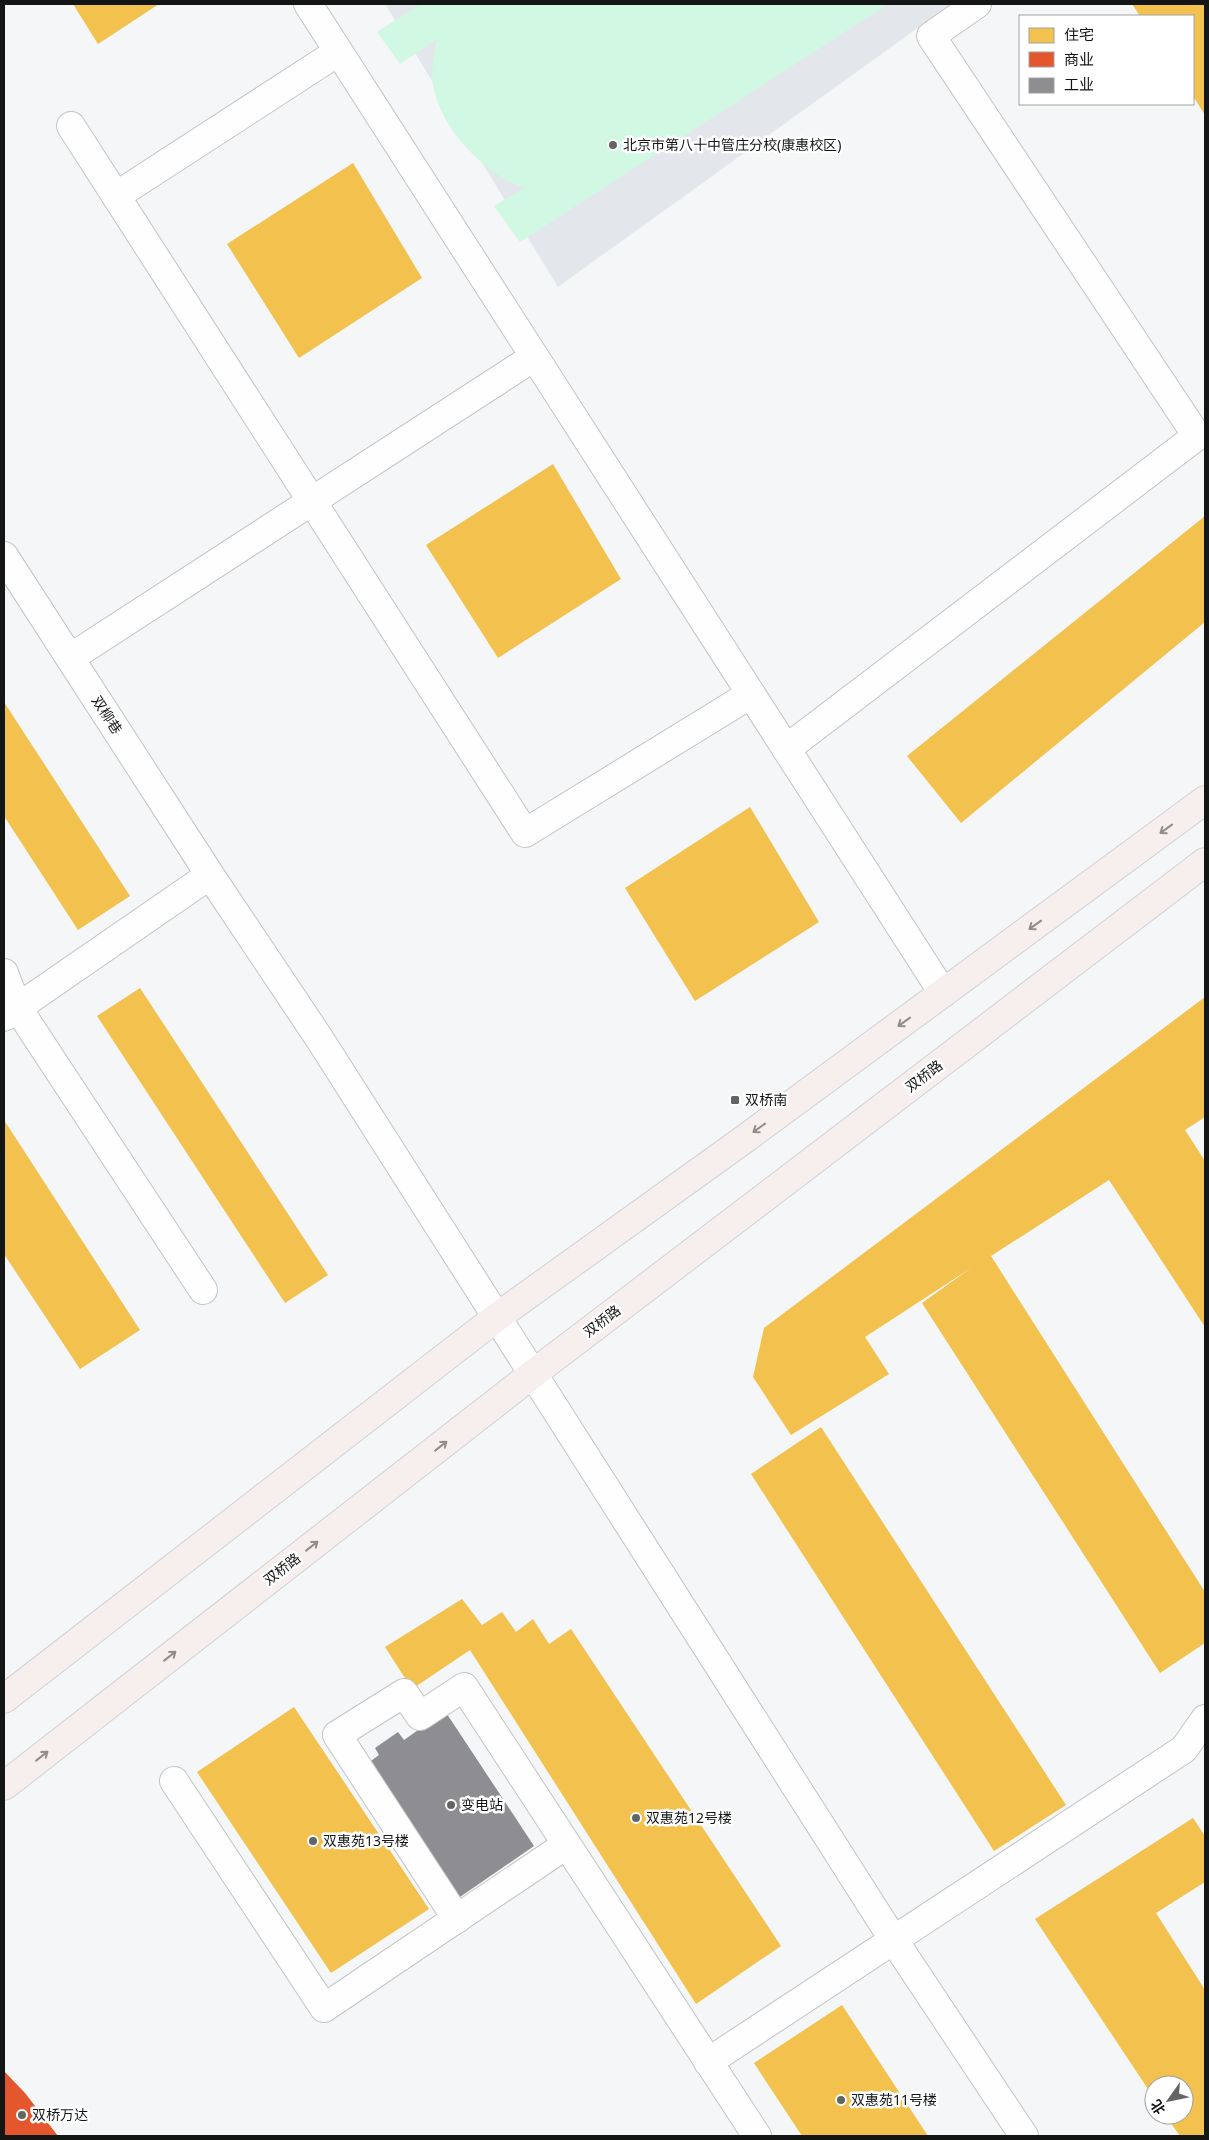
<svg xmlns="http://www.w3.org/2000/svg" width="1209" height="2140" viewBox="0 0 1209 2140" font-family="'Noto Sans','Noto Sans SC',sans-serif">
  <rect width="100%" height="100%" fill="#f5f6f7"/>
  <polygon fill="#e3e7ec" points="385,4 951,4 558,287"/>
  <path fill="#d0f8e3" d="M421,4h467l-368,238 -26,-36 31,-18c-7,-3 -15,-5 -21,-9 -34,-21 -70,-62 -72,-104 0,-11 3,-24 4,-35l-36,24 -23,-32z"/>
  <g fill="#f2c14e">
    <polygon points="73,4 159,4 98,44"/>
    <polygon points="1132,4 1205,4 1205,115 1193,96 1193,16 1140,16"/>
    <polygon points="353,163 422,278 299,358 227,244"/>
    <polygon points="553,464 621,579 498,658 426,545"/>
    <polygon points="1205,516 1205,622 961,823 907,756"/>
    <polygon points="4,702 130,896 78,930 4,816"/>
    <polygon points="750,807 819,922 695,1001 625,888"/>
    <polygon points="140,988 328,1275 285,1303 97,1016"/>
    <polygon points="1205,997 1205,1117 1185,1130 1205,1161 1205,1327 1109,1180 991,1256 1205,1592 1205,1643 1160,1673 922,1303 971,1268 865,1337 889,1374 791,1435 753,1377 764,1328"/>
    <polygon points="4,1120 140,1330 80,1369 4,1254"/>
    <polygon points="821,1427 1066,1805 994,1851 751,1474"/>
    <polygon points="462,1599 482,1625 502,1612 516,1632 533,1619 549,1644 571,1629 781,1946 696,2004 470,1650 412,1689 385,1647"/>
    <polygon points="294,1707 429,1909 331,1973 197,1772"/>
    <polygon points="1193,1818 1205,1836 1205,1882 1156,1913 1205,1990 1205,2136 1180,2136 1165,2115 1184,2115 1184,2085 1154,2085 1154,2098 1035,1919"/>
    <polygon points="842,2005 928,2136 802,2136 754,2063"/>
  </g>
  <polygon fill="#e4572e" points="4,2071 25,2093 58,2136 4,2136"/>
  <polygon fill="#8d8d92" points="445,1711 534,1846 457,1899 368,1763 379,1755 375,1748 398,1732 404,1740"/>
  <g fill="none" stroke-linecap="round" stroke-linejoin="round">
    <g stroke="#c2c3c4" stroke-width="30">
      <g id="minor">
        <polyline points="308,4 943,993"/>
        <polyline points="71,126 525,833 751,694"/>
        <polyline points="116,196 338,52"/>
        <polyline points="4,556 210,875 319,1038 893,1939 1024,2136"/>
        <polyline points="70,658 534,357"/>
        <polyline points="786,749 1197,436 931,36 977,4"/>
        <polyline points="4,973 17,1007 203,1290"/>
        <polyline points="4,1017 210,875"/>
        <polyline points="174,1781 324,2008 566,1845"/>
        <polyline points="457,1919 337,1735 404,1693 420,1716 464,1687 757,2136"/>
        <polyline points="708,2062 1184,1749 1205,1719"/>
      </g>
    </g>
    <g stroke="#d1d2d2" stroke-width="30">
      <g id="major">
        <polyline points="4,1699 497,1317 746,1138 1205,800"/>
        <polyline points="4,1786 534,1373 1205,862"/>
      </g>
    </g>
    <use href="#minor" stroke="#fefefe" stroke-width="28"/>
    <use href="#major" stroke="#f6efee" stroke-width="28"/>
  </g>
  <defs><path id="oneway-shaft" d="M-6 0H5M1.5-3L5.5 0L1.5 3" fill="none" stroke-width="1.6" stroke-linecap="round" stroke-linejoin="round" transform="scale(1.25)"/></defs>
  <g stroke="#908d8c">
    <use href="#oneway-shaft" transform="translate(1166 829) rotate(144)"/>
    <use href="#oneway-shaft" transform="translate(1035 925) rotate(144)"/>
    <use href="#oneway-shaft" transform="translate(904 1022) rotate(144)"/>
    <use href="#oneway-shaft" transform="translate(759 1128) rotate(144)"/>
    <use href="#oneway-shaft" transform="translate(441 1446) rotate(-38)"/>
    <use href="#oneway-shaft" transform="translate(312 1546) rotate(-38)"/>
    <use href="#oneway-shaft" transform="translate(170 1656) rotate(-38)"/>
    <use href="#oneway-shaft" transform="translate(42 1756) rotate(-38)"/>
  </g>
  <g fill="#636464" stroke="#fff" stroke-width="2">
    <circle cx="613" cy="145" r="5"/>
    <rect x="730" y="1095" width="10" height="10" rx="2.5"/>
    <circle cx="451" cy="1805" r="5"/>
    <circle cx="636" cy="1818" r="5"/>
    <circle cx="313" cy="1841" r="5"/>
    <circle cx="841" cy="2100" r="5"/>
    <circle cx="22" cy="2115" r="5"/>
  </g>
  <g text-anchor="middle" stroke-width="5" stroke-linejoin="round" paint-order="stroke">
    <g font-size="14" fill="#141515" stroke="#fff" text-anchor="start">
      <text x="623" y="150">北京市第八十中管庄分校(康惠校区)</text>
      <text x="745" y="1105">双桥南</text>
      <text x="461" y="1810">变电站</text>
      <text x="646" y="1823">双惠苑12号楼</text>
      <text x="323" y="1846">双惠苑13号楼</text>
      <text x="851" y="2105">双惠苑11号楼</text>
      <text x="32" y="2120">双桥万达</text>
    </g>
    <g font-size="14" fill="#141515" stroke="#fff">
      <text transform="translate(107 715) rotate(57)" y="5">双柳巷</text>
      <text transform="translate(924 1076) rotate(-37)" y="5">双桥路</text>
      <text transform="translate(602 1321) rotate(-37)" y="5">双桥路</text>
      <text transform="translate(282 1569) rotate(-38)" y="5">双桥路</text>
    </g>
  </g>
  <rect width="1209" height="2140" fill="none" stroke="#141515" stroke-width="10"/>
  <rect x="1019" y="15" width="175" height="90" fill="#ffffff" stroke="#a1a1a1"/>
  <rect x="1029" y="28" width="25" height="15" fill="#f2c14e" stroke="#a1a1a1"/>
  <text x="1064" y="40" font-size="15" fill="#141515">住宅</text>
  <rect x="1029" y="52" width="25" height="15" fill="#e4572e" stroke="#a1a1a1"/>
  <text x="1064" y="65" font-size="15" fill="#141515">商业</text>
  <rect x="1029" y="78" width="25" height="15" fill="#8d8d92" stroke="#a1a1a1"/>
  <text x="1064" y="90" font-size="15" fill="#141515">工业</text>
  <g transform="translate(1169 2100) rotate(237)"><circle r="24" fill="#ffffff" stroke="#a1a1a1"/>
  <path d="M0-4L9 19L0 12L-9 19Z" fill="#636464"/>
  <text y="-8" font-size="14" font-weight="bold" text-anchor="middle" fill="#141515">北</text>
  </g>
</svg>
